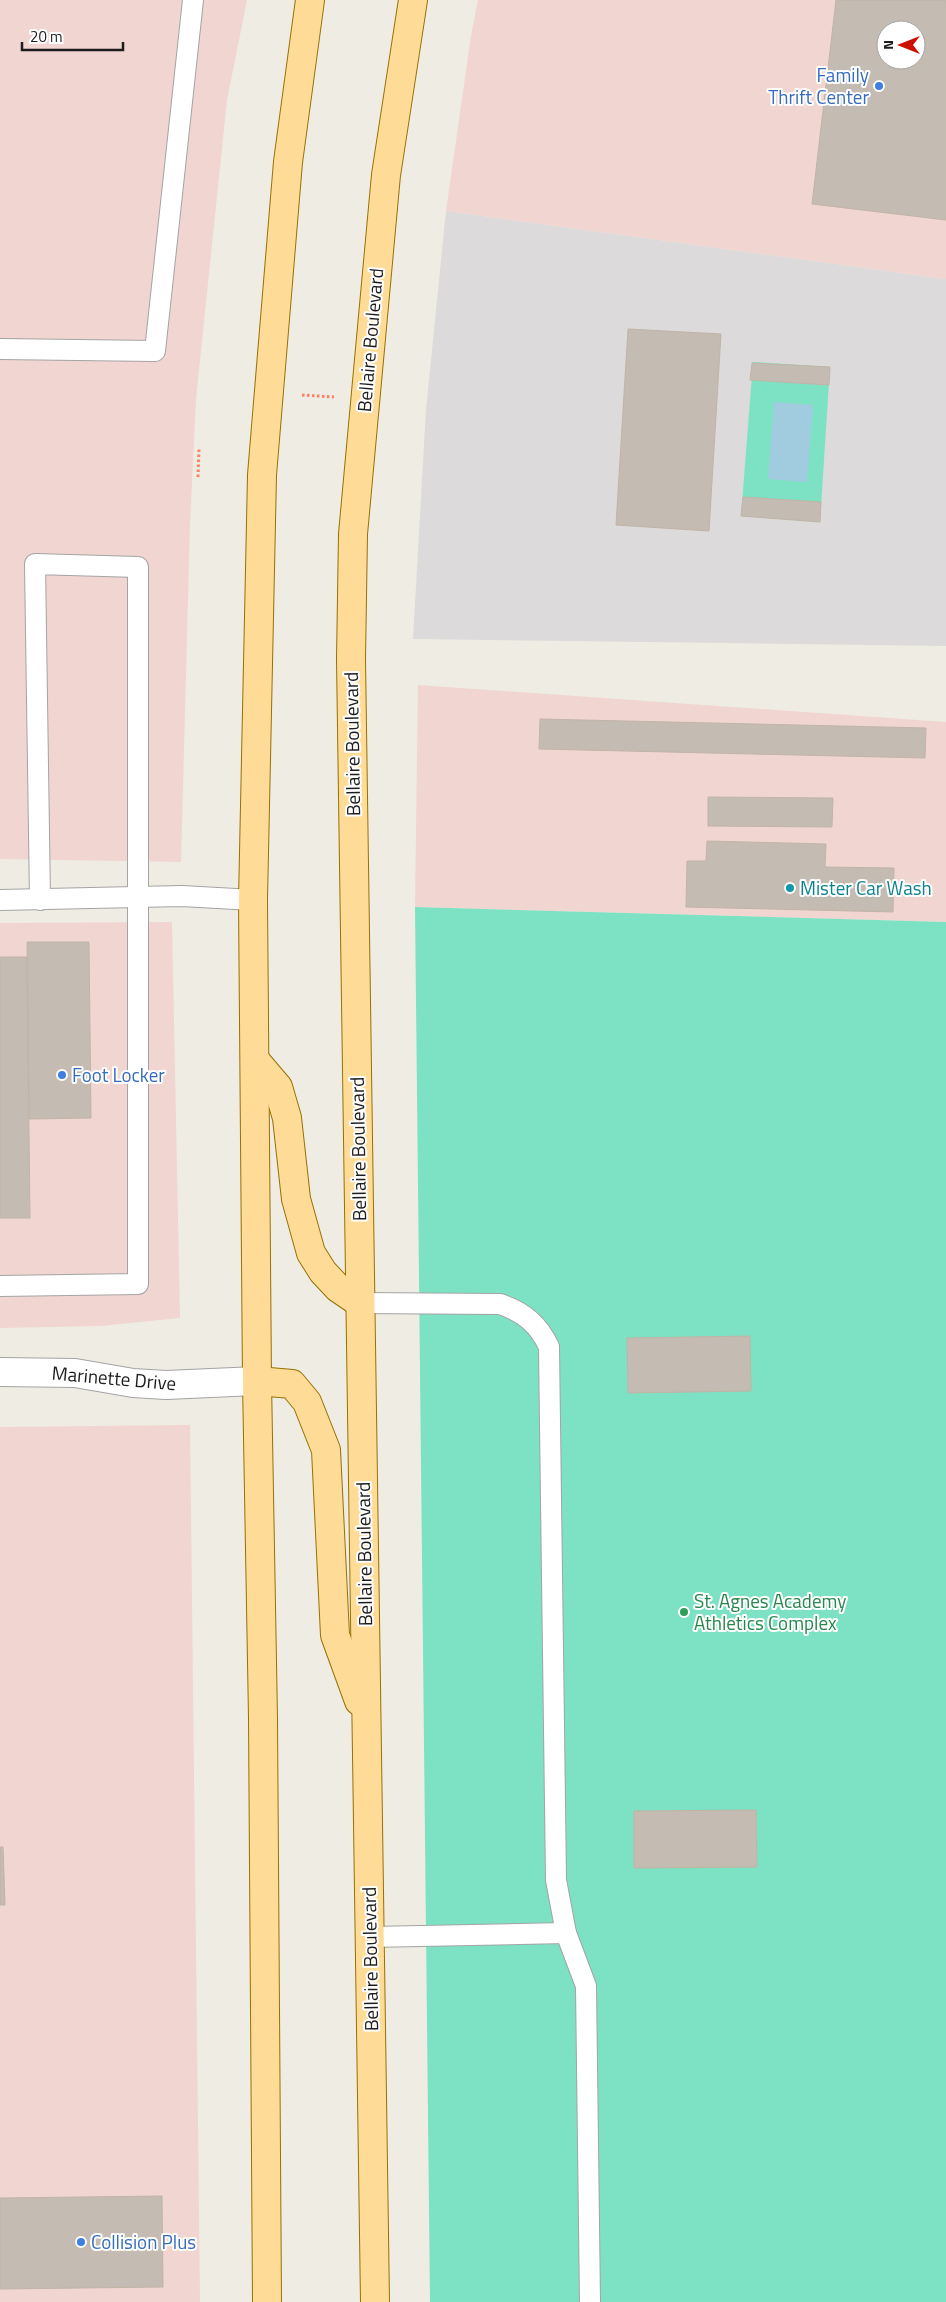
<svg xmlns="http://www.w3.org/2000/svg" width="946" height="2302" viewBox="0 0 946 2302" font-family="'Titillium Web',sans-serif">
  <rect width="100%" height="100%" fill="#efece3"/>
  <polygon fill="#dcdada" points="446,211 946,279 946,646 413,639 426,410"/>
  <g fill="#f1d5d1" fill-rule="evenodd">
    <polygon points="0,0 247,0 227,100 196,399 190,524 181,862 0,859"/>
    <path d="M478,0h468v279l-500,-68 25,-175zM886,30h30v30h-30z"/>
    <polygon points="418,685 946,722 946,922 415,907"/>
    <polygon points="172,922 180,1318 100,1326 0,1328 0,923"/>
    <polygon points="190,1425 200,2302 0,2302 0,1427"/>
  </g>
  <g fill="#7de2c3">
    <polygon points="753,362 830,367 820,522 741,516"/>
    <polygon points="415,907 946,922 946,2302 430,2302"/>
  </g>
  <polygon fill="#a1ccdf" points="774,402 813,405 807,482 768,479"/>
  <g fill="#c4bbb2" stroke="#c1b4a5" fill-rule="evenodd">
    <path d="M836,0h110v220l-134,-16zM886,30h30v30h-30z"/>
    <polygon points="628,329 721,334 709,531 616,525"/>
    <polygon points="752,363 830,367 829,385 750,380"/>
    <polygon points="743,497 821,502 820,522 741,516"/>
    <polygon points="540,719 926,728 925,758 539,749"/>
    <polygon points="708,797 833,798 832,827 708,826"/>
    <polygon points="707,841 826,844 825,867 894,868 893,912 686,907 687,861 706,861"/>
    <polygon points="27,942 89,942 91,1118 29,1119"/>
    <polygon points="0,957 27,957 30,1218 0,1218"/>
    <polygon points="750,1336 751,1391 628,1393 627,1338"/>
    <polygon points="756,1810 757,1867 634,1868 634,1811"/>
    <polygon points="0,1847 3,1847 5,1905 0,1905"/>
    <polygon points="162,2196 163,2287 0,2289 0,2198"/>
  </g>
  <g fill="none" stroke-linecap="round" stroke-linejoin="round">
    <g stroke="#a4a4a4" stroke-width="22">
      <g id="service">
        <polyline points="0,349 155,351 193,0"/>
        <polyline points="0,900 182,896 253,900"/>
        <polyline points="0,1286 138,1284 138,567 35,564 40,900"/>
        <path d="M360,1303l140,1c24,8 39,21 49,43l7,533 10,53 20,53 4,316"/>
        <polyline points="370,1937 566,1933"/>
      </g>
    </g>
    <g stroke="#a4a4a4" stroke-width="30">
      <polyline id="minor" points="0,1372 75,1373 133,1383 166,1385 257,1381"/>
    </g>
    <g stroke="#977100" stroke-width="30">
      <g id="primary">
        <polyline points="255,1060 278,1087 287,1118 296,1199 311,1253 323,1272 338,1288 360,1303"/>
        <polyline points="257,1381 292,1384 307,1402 326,1450 335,1635 359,1701"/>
        <polyline points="267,2302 263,1718 257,1381 253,900 262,475 288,162 310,0"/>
        <polyline points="375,2302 351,659 353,534 386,175 413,0"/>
      </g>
    </g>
    <g stroke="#ff8064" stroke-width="3" stroke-dasharray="2.5 2.5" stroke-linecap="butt">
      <polyline points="302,395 334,397"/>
      <polyline points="198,477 199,449"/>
    </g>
    <use href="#service" stroke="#fff" stroke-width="20"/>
    <use href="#minor" stroke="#fff" stroke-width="28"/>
    <use href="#primary" stroke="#ffdb98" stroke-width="28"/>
  </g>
  <g fill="#3f7fe0" stroke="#fff" stroke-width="2">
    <circle cx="879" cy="86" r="5"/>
    <circle cx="62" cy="1075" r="5"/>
    <circle cx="81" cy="2242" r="5"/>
  </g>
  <circle fill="#0f9aa8" stroke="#fff" stroke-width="2" cx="790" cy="888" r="5"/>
  <circle fill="#2e9e5b" stroke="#fff" stroke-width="2" cx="684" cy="1612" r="5"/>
  <g text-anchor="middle" stroke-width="4" stroke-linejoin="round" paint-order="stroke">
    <g font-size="19" fill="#366cbe" stroke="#fff" text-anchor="start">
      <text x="869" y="82" text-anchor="end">Family<tspan x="869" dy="22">Thrift Center</tspan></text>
      <text x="72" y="1082">Foot Locker</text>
      <text x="91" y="2249">Collision Plus</text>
    </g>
    <g font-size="19" fill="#1d1d1d" stroke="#fff">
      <text transform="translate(370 340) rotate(-85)" y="7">Bellaire Boulevard</text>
      <text transform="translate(352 744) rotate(-91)" y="7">Bellaire Boulevard</text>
      <text transform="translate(358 1149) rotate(-91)" y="7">Bellaire Boulevard</text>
      <text transform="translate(114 1378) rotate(5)" y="7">Marinette Drive</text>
      <text transform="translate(364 1554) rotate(-91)" y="7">Bellaire Boulevard</text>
      <text transform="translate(370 1959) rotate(-91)" y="7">Bellaire Boulevard</text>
    </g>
    <g font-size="19" fill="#0d838f" stroke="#fff" text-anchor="start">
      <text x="800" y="895">Mister Car Wash</text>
    </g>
    <g font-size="19" fill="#27864d" stroke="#fff" text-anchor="start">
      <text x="694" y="1608">St. Agnes Academy<tspan x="694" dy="22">Athletics Complex</tspan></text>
    </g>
  </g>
  <g transform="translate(901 45) rotate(270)"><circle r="24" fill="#ffffff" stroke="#a5a5a5"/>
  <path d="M0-4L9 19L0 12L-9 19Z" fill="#cb1000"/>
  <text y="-8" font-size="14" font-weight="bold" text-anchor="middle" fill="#1d1d1d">N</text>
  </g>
  <path d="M22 42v8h101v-8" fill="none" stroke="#1d1d1d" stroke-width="2.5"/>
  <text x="30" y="42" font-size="15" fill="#1d1d1d" stroke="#ffffff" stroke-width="4" paint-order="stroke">20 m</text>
</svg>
